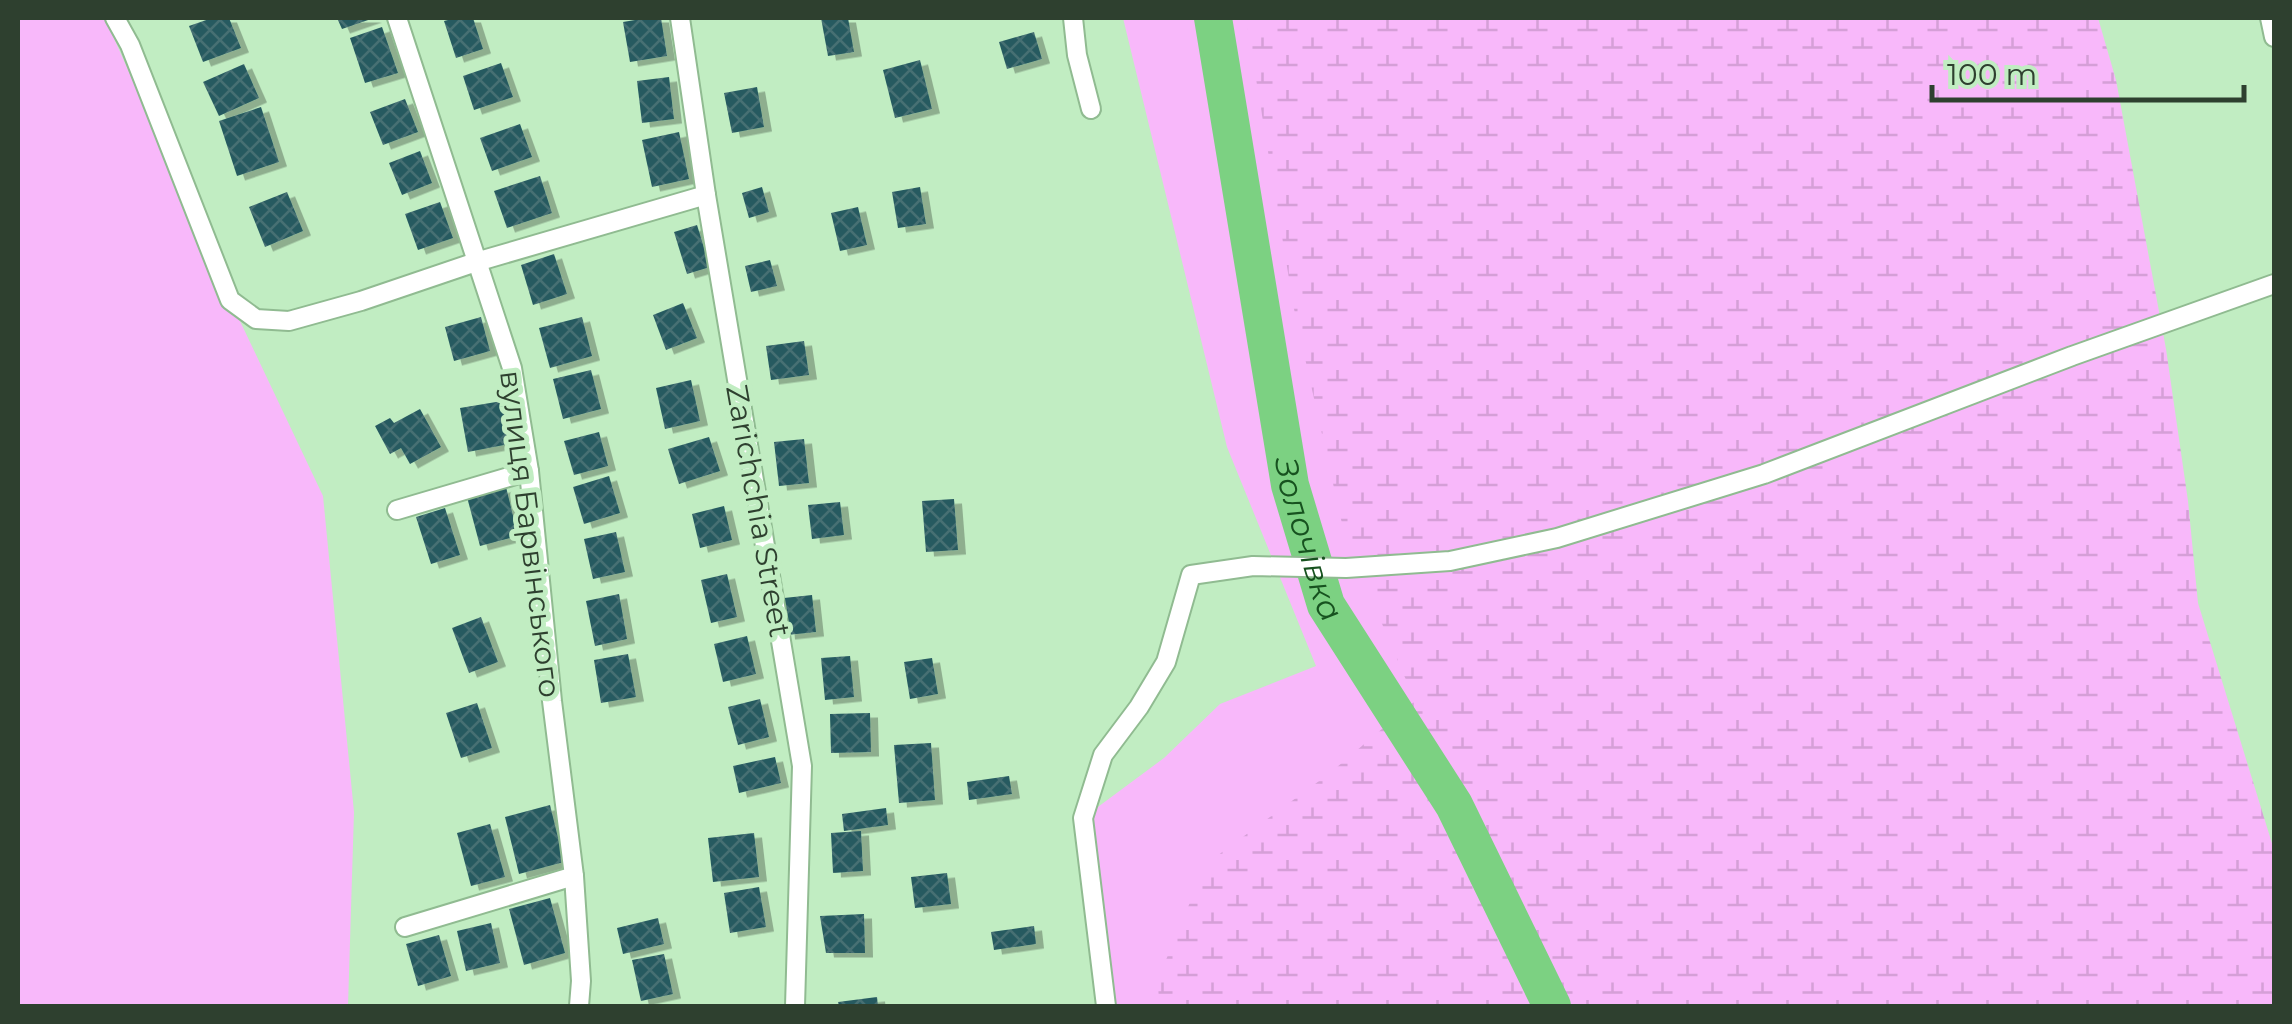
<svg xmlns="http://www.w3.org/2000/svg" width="2292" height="1024" viewBox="0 0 2292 1024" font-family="Montserrat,sans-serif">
  <defs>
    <pattern id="wetland-marsh" width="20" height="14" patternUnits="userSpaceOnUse" patternTransform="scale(2.5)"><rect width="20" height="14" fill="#f8b8fa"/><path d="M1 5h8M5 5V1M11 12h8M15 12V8" fill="none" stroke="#d59fd7"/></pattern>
    <pattern id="building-cross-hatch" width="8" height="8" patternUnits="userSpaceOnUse" patternTransform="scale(2.5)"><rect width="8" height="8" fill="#275a60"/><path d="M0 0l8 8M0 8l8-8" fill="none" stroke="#467073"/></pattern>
    <filter id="shadow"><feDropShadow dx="8" dy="4.5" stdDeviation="0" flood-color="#0004"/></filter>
  </defs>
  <rect width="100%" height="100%" fill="#c1edc2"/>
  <g fill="#f8b8fa">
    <polygon points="18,18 105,18 230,300 323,496 354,812 348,1006 18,1006"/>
    <polygon points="1123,18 1311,18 1464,708 1349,1006 1106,1006 1083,818 1164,758 1220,704 1316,666 1227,447"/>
  </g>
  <polygon fill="url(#wetland-marsh)" points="1246,18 2098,18 2116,80 2166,349 2188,501 2198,603 2274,850 2274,1006 1159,1006 1158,979 1206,864 1330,773 1415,701 1345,537 1294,309"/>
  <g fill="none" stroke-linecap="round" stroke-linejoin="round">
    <path stroke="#7cd182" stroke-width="38" id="s1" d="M1213,18l77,467 36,120 128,200 98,201"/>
  </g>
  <g fill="url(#building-cross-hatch)" filter="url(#shadow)">
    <polygon points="212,18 229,18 241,48 203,62 189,26"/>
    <polygon points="337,18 374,18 342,29"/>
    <polygon points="456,18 473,18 483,49 456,58 444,21"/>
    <polygon points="647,18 661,18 667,56 630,62 623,22"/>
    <polygon points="821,18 848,18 854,52 828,56"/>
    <polygon points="382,27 398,73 365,83 350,38"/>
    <polygon points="1034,32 1042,59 1007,69 999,42"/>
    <polygon points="920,60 932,109 895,118 883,70"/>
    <polygon points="501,63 513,97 474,110 463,76"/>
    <polygon points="244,64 259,98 219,116 203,82"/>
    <polygon points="669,77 674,119 642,123 637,81"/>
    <polygon points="757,87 764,127 732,133 724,93"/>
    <polygon points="405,99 418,132 383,145 370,112"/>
    <polygon points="261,107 279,162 237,176 219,121"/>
    <polygon points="520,124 532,157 492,171 480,138"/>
    <polygon points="679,132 689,179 652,187 642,140"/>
    <polygon points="420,151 432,183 402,195 389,163"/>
    <polygon points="540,176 552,213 507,228 494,191"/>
    <polygon points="762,187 769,212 749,218 742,193"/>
    <polygon points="920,187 926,224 898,228 892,192"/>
    <polygon points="287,192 303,231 265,247 249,207"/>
    <polygon points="440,202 453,238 418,250 405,214"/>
    <polygon points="858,207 867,245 840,251 831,213"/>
    <polygon points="697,225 710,267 687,274 674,232"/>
    <polygon points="554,254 567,294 533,305 521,265"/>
    <polygon points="770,260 777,286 751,292 745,266"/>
    <polygon points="683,303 697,338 666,350 653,315"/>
    <polygon points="481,317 490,351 454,361 445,327"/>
    <polygon points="582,317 592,356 550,368 539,328"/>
    <polygon points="804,341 809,375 771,380 766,346"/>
    <polygon points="591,370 601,409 563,419 553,379"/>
    <polygon points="691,380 700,421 665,429 656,388"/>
    <polygon points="502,401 509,444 468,452 460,408"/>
    <polygon points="420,409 441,447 410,464 401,448 390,454 375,426 390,418 394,423"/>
    <polygon points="599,432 608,466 574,475 564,441"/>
    <polygon points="709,437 720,471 679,484 668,449"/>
    <polygon points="804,439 809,483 779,486 774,442"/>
    <polygon points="609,476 620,513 584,524 573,487"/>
    <polygon points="506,487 518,536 480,546 467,497"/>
    <polygon points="954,499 958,550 926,552 922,501"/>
    <polygon points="840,502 844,535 812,539 808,505"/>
    <polygon points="724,506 732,540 700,548 692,514"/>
    <polygon points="445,508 460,555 431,564 416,517"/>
    <polygon points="616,532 625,572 593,579 584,539"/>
    <polygon points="727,574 737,617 711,623 701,580"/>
    <polygon points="619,594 627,639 595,646 586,601"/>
    <polygon points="812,595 816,632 787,635 784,598"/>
    <polygon points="481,617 498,662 469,673 452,628"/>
    <polygon points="747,636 756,674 723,682 714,644"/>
    <polygon points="628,654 636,697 601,703 594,660"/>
    <polygon points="850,656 854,697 825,700 821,658"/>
    <polygon points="932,658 938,694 910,699 904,662"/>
    <polygon points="760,699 769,737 738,745 728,707"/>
    <polygon points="477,703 492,748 461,758 446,713"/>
    <polygon points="870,713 871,752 831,753 830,714"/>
    <polygon points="931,743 935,800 899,803 894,745"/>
    <polygon points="775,757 781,783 739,793 733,766"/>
    <polygon points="1009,776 1012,794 969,800 967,782"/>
    <polygon points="550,805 564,862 519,874 505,817"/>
    <polygon points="886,808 888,825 844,831 842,814"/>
    <polygon points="490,824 505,877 471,886 457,833"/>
    <polygon points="861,831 863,871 833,873 831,833"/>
    <polygon points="754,833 759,877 713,882 708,838"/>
    <polygon points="947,873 951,904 915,908 911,877"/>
    <polygon points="759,887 766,927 730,933 724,893"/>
    <polygon points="550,898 565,953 524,965 509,909"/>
    <polygon points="864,914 865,953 826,953 820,916"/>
    <polygon points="658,918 664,944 623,954 617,928"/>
    <polygon points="491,923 500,963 466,971 457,931"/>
    <polygon points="1034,926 1036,944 994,950 991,932"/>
    <polygon points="439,935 451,976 418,986 406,944"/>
    <polygon points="664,954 673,994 641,1001 632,960"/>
    <polygon points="877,997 878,1006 839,1006 838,1002"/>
  </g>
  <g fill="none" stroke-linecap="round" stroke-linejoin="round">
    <g stroke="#90bb91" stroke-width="22">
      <g id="minor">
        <polyline points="115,18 130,45 230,300 256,319 289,321 361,301 476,262 706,195"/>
        <polyline points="397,18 512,368 529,471 552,701 574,876 581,981 579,1006"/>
        <polyline points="680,18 706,195 802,766 795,1006"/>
        <polyline points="1073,18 1077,55 1091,109"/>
        <polyline points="2270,18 2274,37"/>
        <polyline points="397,510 529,471"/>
        <polyline points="405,927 574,876"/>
        <polyline points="1106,1006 1083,818 1103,755 1139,707 1166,662 1191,575 1253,566 1346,568 1450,561 1557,538 1764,474 2072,356 2274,284"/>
      </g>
    </g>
    <use href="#minor" stroke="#fff" stroke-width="18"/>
  </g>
  <g text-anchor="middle" stroke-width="10" stroke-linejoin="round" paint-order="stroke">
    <g font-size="30" fill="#2e402f" stroke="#c1edc2">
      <text transform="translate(758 511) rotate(80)" y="10">Zarichchia Street</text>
      <text transform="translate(530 534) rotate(83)" y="10">вулиця Барвінського</text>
    </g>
    <g font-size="32" font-style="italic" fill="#17521f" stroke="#c1edc2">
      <text dy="11" stroke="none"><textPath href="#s1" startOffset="530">Золочівка</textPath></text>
    </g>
  </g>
  <rect width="2292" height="1024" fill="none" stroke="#2e402f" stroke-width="40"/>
  <path d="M1932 85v15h312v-15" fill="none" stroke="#2e402f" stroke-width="5"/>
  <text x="1947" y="85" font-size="30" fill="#2e402f" stroke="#c1edc2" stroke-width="8" paint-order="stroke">100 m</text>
</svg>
